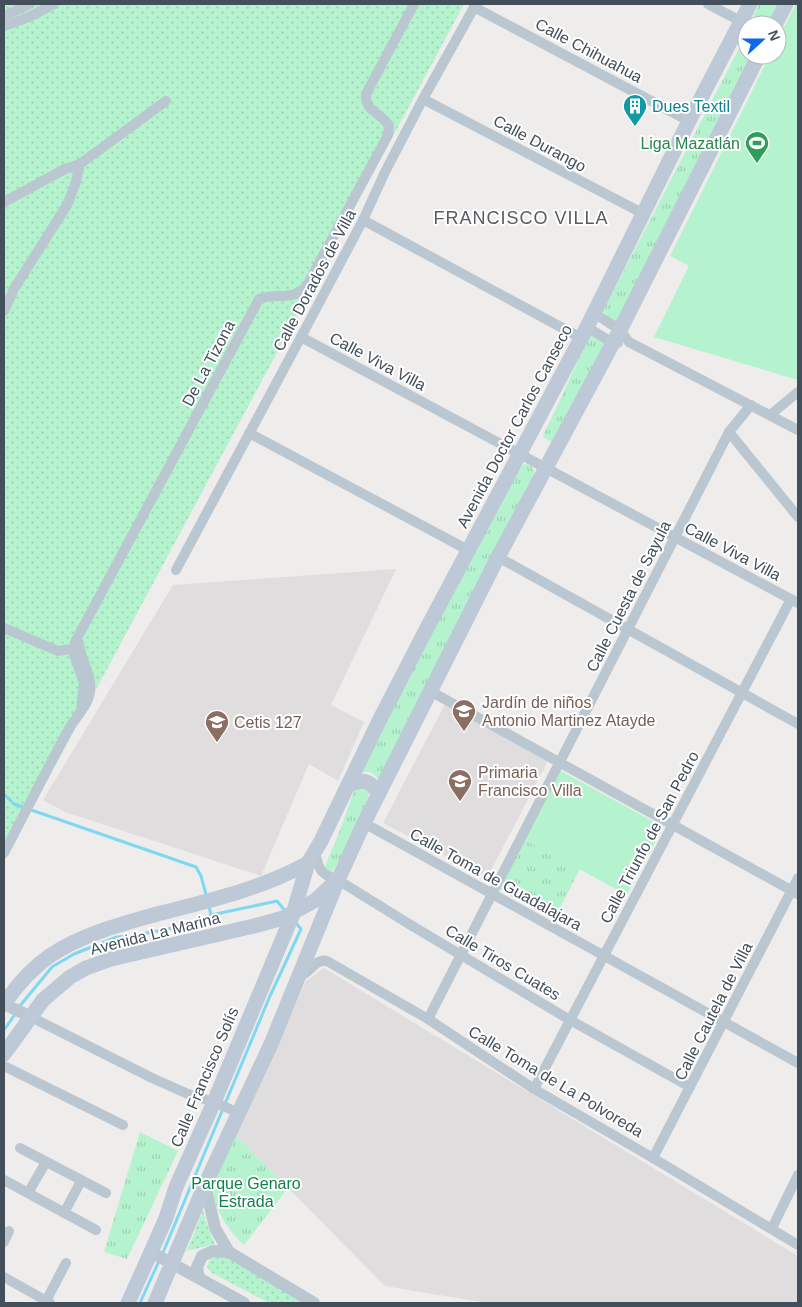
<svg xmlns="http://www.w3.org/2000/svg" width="802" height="1307" viewBox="0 0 802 1307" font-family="Arial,sans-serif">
  <defs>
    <pattern id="grass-dots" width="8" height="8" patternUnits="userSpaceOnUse" patternTransform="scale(1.25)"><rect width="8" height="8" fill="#b5f2ce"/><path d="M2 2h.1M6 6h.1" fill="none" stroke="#9dd1b3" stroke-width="1.8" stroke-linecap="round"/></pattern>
    <pattern id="park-tufts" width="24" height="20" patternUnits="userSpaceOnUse" patternTransform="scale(1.25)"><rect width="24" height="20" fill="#b5f2ce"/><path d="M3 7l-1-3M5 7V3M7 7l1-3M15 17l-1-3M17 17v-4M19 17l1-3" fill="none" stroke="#9dd1b3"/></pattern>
  </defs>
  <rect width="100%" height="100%" fill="#efecec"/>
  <g fill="#e0ddde">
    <polygon points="396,569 331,705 364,722 338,781 309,764 261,876 65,812 43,800 173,585"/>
    <polygon points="445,704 549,759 487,878 383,823"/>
    <polygon points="324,968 798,1256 798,1303 487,1303 385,1286 236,1136 306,981"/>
  </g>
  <g fill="url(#grass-dots)">
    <polygon points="4,4 464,4 4,861"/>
    <polygon points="203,1210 209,1230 215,1244 187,1251"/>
    <polygon points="221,1254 312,1303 269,1303 212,1273 207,1267 210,1259"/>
  </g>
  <g fill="url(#park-tufts)">
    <polygon points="759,4 782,4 772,25 766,25 753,17"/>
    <polygon points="747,33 747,55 753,55 618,326 603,311"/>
    <path d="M592,331l16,12 -57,99 -8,-5 1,-4c17,-33 31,-68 48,-102z"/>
    <path d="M525,464l6,1 3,6 -1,6 -154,303c-6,-7 -9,-10 -18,-7l41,-84 118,-222z"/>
    <polygon points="363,785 370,792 349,845 331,873 324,869 340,830 355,788"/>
    <polygon points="524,839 580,869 554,919 499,889"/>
    <polygon points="140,1132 178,1151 127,1259 104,1252"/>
    <path d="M236,1136l52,52 -44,57c-13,-11 -34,-40 -30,-58 3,-14 16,-37 22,-51z"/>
  </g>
  <g fill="#b5f2ce">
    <polygon points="796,4 798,4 798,380 654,337 689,266 670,256 770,55 777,55 777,41"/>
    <polygon points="561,771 663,827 627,895 524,839"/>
  </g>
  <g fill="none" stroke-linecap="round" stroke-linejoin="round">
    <g stroke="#7fd8f2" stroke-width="3">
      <polyline points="4,794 14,804 196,867 201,876 207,898"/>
      <polyline points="211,915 277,901 286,912"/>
      <polyline points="19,1007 52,967 74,954 117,937 132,936 198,923 211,915 209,906"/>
      <polyline points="4,1030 16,1013"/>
      <polyline points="162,1255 270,996 301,929 295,922"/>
      <polyline points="140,1303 159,1261"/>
    </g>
    <g stroke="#bbc7d0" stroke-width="10">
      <polyline points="708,4 748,25"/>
      <polyline points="474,7 689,121"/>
      <polyline points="4,16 30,4"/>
      <polyline points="4,26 29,17 54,4"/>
      <polyline points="423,99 644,214"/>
      <polyline points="4,202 65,169 80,164 166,101"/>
      <polyline points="363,220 581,338"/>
      <polyline points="4,311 14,289 67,205 76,182 80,164"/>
      <polyline points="594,313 620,330 629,342 798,430"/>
      <polyline points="587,327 613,343 618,343"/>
      <polyline points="301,337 798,603"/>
      <polyline points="770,415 798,392"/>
      <polyline points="729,432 798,517"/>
      <polyline points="249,433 468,550"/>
      <polyline points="498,557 798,724"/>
      <polyline points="176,570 301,337 363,220 385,172 423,99 476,4"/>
      <polyline points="4,628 58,651 77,648"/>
      <polyline points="430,691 798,894"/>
      <path d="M81,710l3,-27 -11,-31 2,-10 184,-343c17,-7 31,3 47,-12l82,-152 1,-9c-7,-13 -25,-15 -23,-32l48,-90"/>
      <polyline points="364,823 798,1063"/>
      <path d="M315,852c4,18 5,22 23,28l71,44 161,96 120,67"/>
      <path d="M4,853c22,-42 43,-84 66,-126 7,-11 19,-23 20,-36 2,-18 -10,-31 -11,-48"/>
      <path d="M300,976c11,-3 15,-18 27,-15l101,58 106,70 119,69 145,87"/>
      <polyline points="31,1017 152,1078 188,1094 214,1102 239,1113"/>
      <polyline points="428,1019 729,432 751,405"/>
      <polyline points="4,1066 123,1125"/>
      <polyline points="534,1089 791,599"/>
      <polyline points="20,1148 106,1193"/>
      <polyline points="653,1158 798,878"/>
      <polyline points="4,1180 96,1230"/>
      <polyline points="28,1193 46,1162"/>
      <polyline points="64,1213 81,1181"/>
      <polyline points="772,1228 798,1175"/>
      <polyline points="4,1242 9,1231"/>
      <polyline points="4,1277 50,1303"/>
      <polyline points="46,1301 66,1263"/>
    </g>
    <g stroke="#bbc7d0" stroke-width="12">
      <polyline points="4,1004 31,1017"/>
      <polyline points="205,1185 215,1228 229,1252 314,1303"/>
      <polyline points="151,1252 244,1303"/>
      <polyline points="199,1278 197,1267 202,1256 213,1251 229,1252"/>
    </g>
    <g stroke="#bdc9d7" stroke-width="15">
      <polyline points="775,25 786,4"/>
      <path d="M348,785c16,-6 20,-6 31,8"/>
      <path d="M4,1004c13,-19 28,-36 47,-49 31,-20 64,-29 99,-39 53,-14 110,-26 158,-53"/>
      <polyline points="4,1054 43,1000 70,977 86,968 111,959 254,926 283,918 316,900 335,882"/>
      <polyline points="128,1303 151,1252 166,1218 176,1187 214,1102 293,914 308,863 321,841 379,721 427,628 587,327 689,121 750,4"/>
      <polyline points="155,1303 205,1185 271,1044 338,880 364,823 498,557 620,330 759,55"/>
    </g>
  </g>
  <defs>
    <g id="building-pin" transform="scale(1.25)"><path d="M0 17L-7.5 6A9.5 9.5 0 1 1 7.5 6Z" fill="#0f9aa8" stroke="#fff"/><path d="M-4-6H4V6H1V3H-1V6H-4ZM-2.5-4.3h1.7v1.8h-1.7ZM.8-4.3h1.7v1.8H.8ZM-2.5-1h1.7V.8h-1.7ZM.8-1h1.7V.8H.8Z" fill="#fff"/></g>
    <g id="stadium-pin" transform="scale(1.25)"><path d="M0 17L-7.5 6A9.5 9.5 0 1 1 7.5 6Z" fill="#2e9e5b" stroke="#fff"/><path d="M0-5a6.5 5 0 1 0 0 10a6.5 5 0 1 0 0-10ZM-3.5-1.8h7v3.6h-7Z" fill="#fff"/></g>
    <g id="school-pin" transform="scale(1.25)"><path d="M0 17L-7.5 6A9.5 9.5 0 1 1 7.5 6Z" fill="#8d6e63" stroke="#fff"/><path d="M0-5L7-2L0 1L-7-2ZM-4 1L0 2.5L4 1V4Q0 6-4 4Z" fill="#fff"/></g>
    <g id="university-pin" transform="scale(1.25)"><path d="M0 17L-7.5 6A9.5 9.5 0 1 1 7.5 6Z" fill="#8d6e63" stroke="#fff"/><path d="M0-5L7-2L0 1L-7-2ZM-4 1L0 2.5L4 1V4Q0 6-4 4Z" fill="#fff"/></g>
  </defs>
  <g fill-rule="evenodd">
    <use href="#building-pin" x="635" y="106"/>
    <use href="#stadium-pin" x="757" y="143"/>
    <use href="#school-pin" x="464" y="711"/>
    <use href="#university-pin" x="217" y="722"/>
    <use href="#school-pin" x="460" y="781"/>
  </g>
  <g text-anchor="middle" stroke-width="4" stroke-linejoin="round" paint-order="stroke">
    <g font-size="16" fill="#434f5b" stroke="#fff">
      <text transform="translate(589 50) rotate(28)" y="6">Calle Chihuahua</text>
      <text transform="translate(540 143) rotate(28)" y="6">Calle Durango</text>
      <text transform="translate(314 280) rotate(-62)" y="6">Calle Dorados de Villa</text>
      <text transform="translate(378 361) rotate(28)" y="6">Calle Viva Villa</text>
      <text transform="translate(208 363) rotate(-62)" y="6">De La Tizona</text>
      <text transform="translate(514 426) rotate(-62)" y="6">Avenida Doctor Carlos Canseco</text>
      <text transform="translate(733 551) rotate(28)" y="6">Calle Viva Villa</text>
      <text transform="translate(628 596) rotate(-63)" y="6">Calle Cuesta de Sayula</text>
      <text transform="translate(649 837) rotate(-62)" y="6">Calle Triunfo de San Pedro</text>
      <text transform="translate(496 879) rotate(29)" y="6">Calle Toma de Guadalajara</text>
      <text transform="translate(155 933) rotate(-14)" y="6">Avenida La Marina</text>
      <text transform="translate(503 962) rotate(31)" y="6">Calle Tiros Cuates</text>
      <text transform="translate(713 1011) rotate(-63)" y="6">Calle Cautela de Villa</text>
      <text transform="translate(204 1077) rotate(-67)" y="6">Calle Francisco Solís</text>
      <text transform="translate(556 1081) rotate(31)" y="6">Calle Toma de La Polvoreda</text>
    </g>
    <g font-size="16" fill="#0d838f" stroke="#fff" text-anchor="start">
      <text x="652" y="112">Dues Textil</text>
    </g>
    <g font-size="16" fill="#27864d" stroke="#fff" text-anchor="end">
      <text x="740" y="149">Liga Mazatlán</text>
    </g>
    <g font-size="16" fill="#785e54" stroke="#fff" text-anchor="start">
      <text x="482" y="708">Jardín de niños<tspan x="482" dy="18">Antonio Martinez Atayde</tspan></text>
      <text x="234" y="728">Cetis 127</text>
      <text x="478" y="778">Primaria<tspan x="478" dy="18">Francisco Villa</tspan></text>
    </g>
    <g font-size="16" fill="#0f814a" stroke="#fff">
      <text x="246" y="1189">Parque Genaro<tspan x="246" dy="18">Estrada</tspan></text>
    </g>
    <g font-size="18" letter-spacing="1" fill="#585c62" stroke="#fff">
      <text x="521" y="224">FRANCISCO VILLA</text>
    </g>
  </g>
  <rect width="802" height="1307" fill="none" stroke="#434f5b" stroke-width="10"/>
  <g transform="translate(762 40) rotate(69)"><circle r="24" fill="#ffffff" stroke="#b4b9bd"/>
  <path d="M0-4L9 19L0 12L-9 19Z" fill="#0b69ea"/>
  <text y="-8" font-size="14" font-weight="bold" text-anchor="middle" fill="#434f5b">N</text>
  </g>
</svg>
